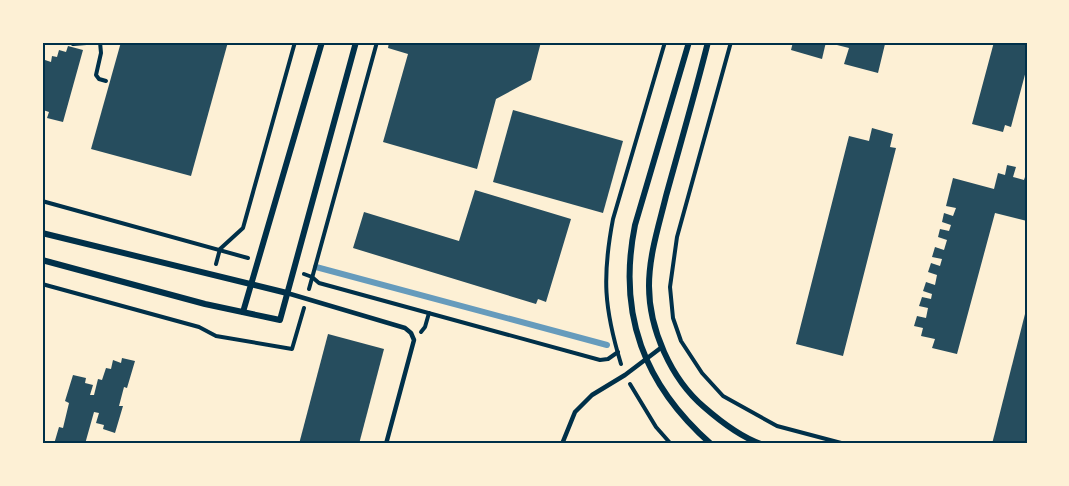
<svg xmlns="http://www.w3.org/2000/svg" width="1069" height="486" viewBox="0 0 1069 486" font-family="Jost,sans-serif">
  <rect width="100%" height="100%" fill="#fdf0d5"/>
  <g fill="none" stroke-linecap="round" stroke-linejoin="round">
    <polyline stroke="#669bbc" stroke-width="6" points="316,267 607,345"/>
  </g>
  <g fill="#264d5e">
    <polygon points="121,42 228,42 191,176 91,149"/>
    <polygon points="389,42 541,42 531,80 496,99 477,169 383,142 408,54 388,48"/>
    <polygon points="793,42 826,42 822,59 791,50"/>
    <polygon points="879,42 885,44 878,73 844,64 849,48 829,43"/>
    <polygon points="994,42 1027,42 1027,67 1011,127 1005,125 1003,132 972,124"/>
    <polygon points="68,46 83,50 63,122 47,118 49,112 43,110 45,104 42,103 42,59 51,62 52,56 57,57 59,50 66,52"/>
    <polygon points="513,110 623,141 603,213 493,182"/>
    <polygon points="872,128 893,134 890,147 896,148 843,356 796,344 849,136 869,141"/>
    <polygon points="1007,165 1016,167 1013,177 1024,180 1027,171 1027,221 995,213 957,354 932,348 935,339 921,336 923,328 914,326 917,316 926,318 928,308 919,306 922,297 931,299 932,294 923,291 926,282 935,285 937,275 928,272 931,263 940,266 942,259 932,257 935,247 944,250 947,240 938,237 940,229 949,231 951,225 942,222 944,213 953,216 956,208 946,206 953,178 994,189 998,173 1005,175"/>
    <polygon points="475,190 571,219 546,302 538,299 536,304 353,248 364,212 459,241"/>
    <polygon points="1026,310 1027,444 992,444 1010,373"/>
    <polygon points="328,334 384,349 359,444 299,444"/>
    <polygon points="122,358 135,361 127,388 124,387 119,406 123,406 115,433 103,429 104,425 96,423 99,413 94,412 85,444 54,444 59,427 63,428 69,403 65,401 73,375 86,378 85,383 93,385 90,395 94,395 98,379 102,380 106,368 111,369 113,360 121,363"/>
  </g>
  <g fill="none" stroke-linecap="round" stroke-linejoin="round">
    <g stroke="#003049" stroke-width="4">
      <polyline points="100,42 101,53 96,75 99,79 106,81"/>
      <polyline points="731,42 677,237 670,287 673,318 681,341 702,373 723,396 777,426 845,444"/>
      <polyline points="73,44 100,42"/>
      <polyline points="42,201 248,258"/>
      <polyline points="216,264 220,249 243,228 295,42"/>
      <polyline points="304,274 312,277 319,283 600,360 608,359 618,352"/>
      <polyline points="42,284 199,327 216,336 292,349 304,308"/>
      <polyline points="309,289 377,42"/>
      <polyline points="421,332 425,327 429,313"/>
      <path d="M621,364c-17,-56 -19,-87 -8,-145l52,-177"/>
      <polyline points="630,384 656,427 671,444"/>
    </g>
    <g stroke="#003049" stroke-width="4.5">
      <polyline points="287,293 405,328 411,333 414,340 386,444"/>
      <polyline points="562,444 575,412 592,395 625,375 662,347"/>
    </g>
    <g stroke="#003049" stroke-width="6">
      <path d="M689,42l-54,183c-18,89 9,160 76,219"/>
      <path d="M708,42c-13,52 -28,103 -42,154 -7,29 -17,59 -17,90 0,43 22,93 55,121 16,14 37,30 57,37"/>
      <polyline points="42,233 287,293"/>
      <polyline points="42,260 205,304 280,320 356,42"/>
      <polyline points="243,312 322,42"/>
    </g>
  </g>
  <rect width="1069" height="486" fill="none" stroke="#fdf0d5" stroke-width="87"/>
  <rect x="44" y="44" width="982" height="398" fill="none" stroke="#003049" stroke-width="2"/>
</svg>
